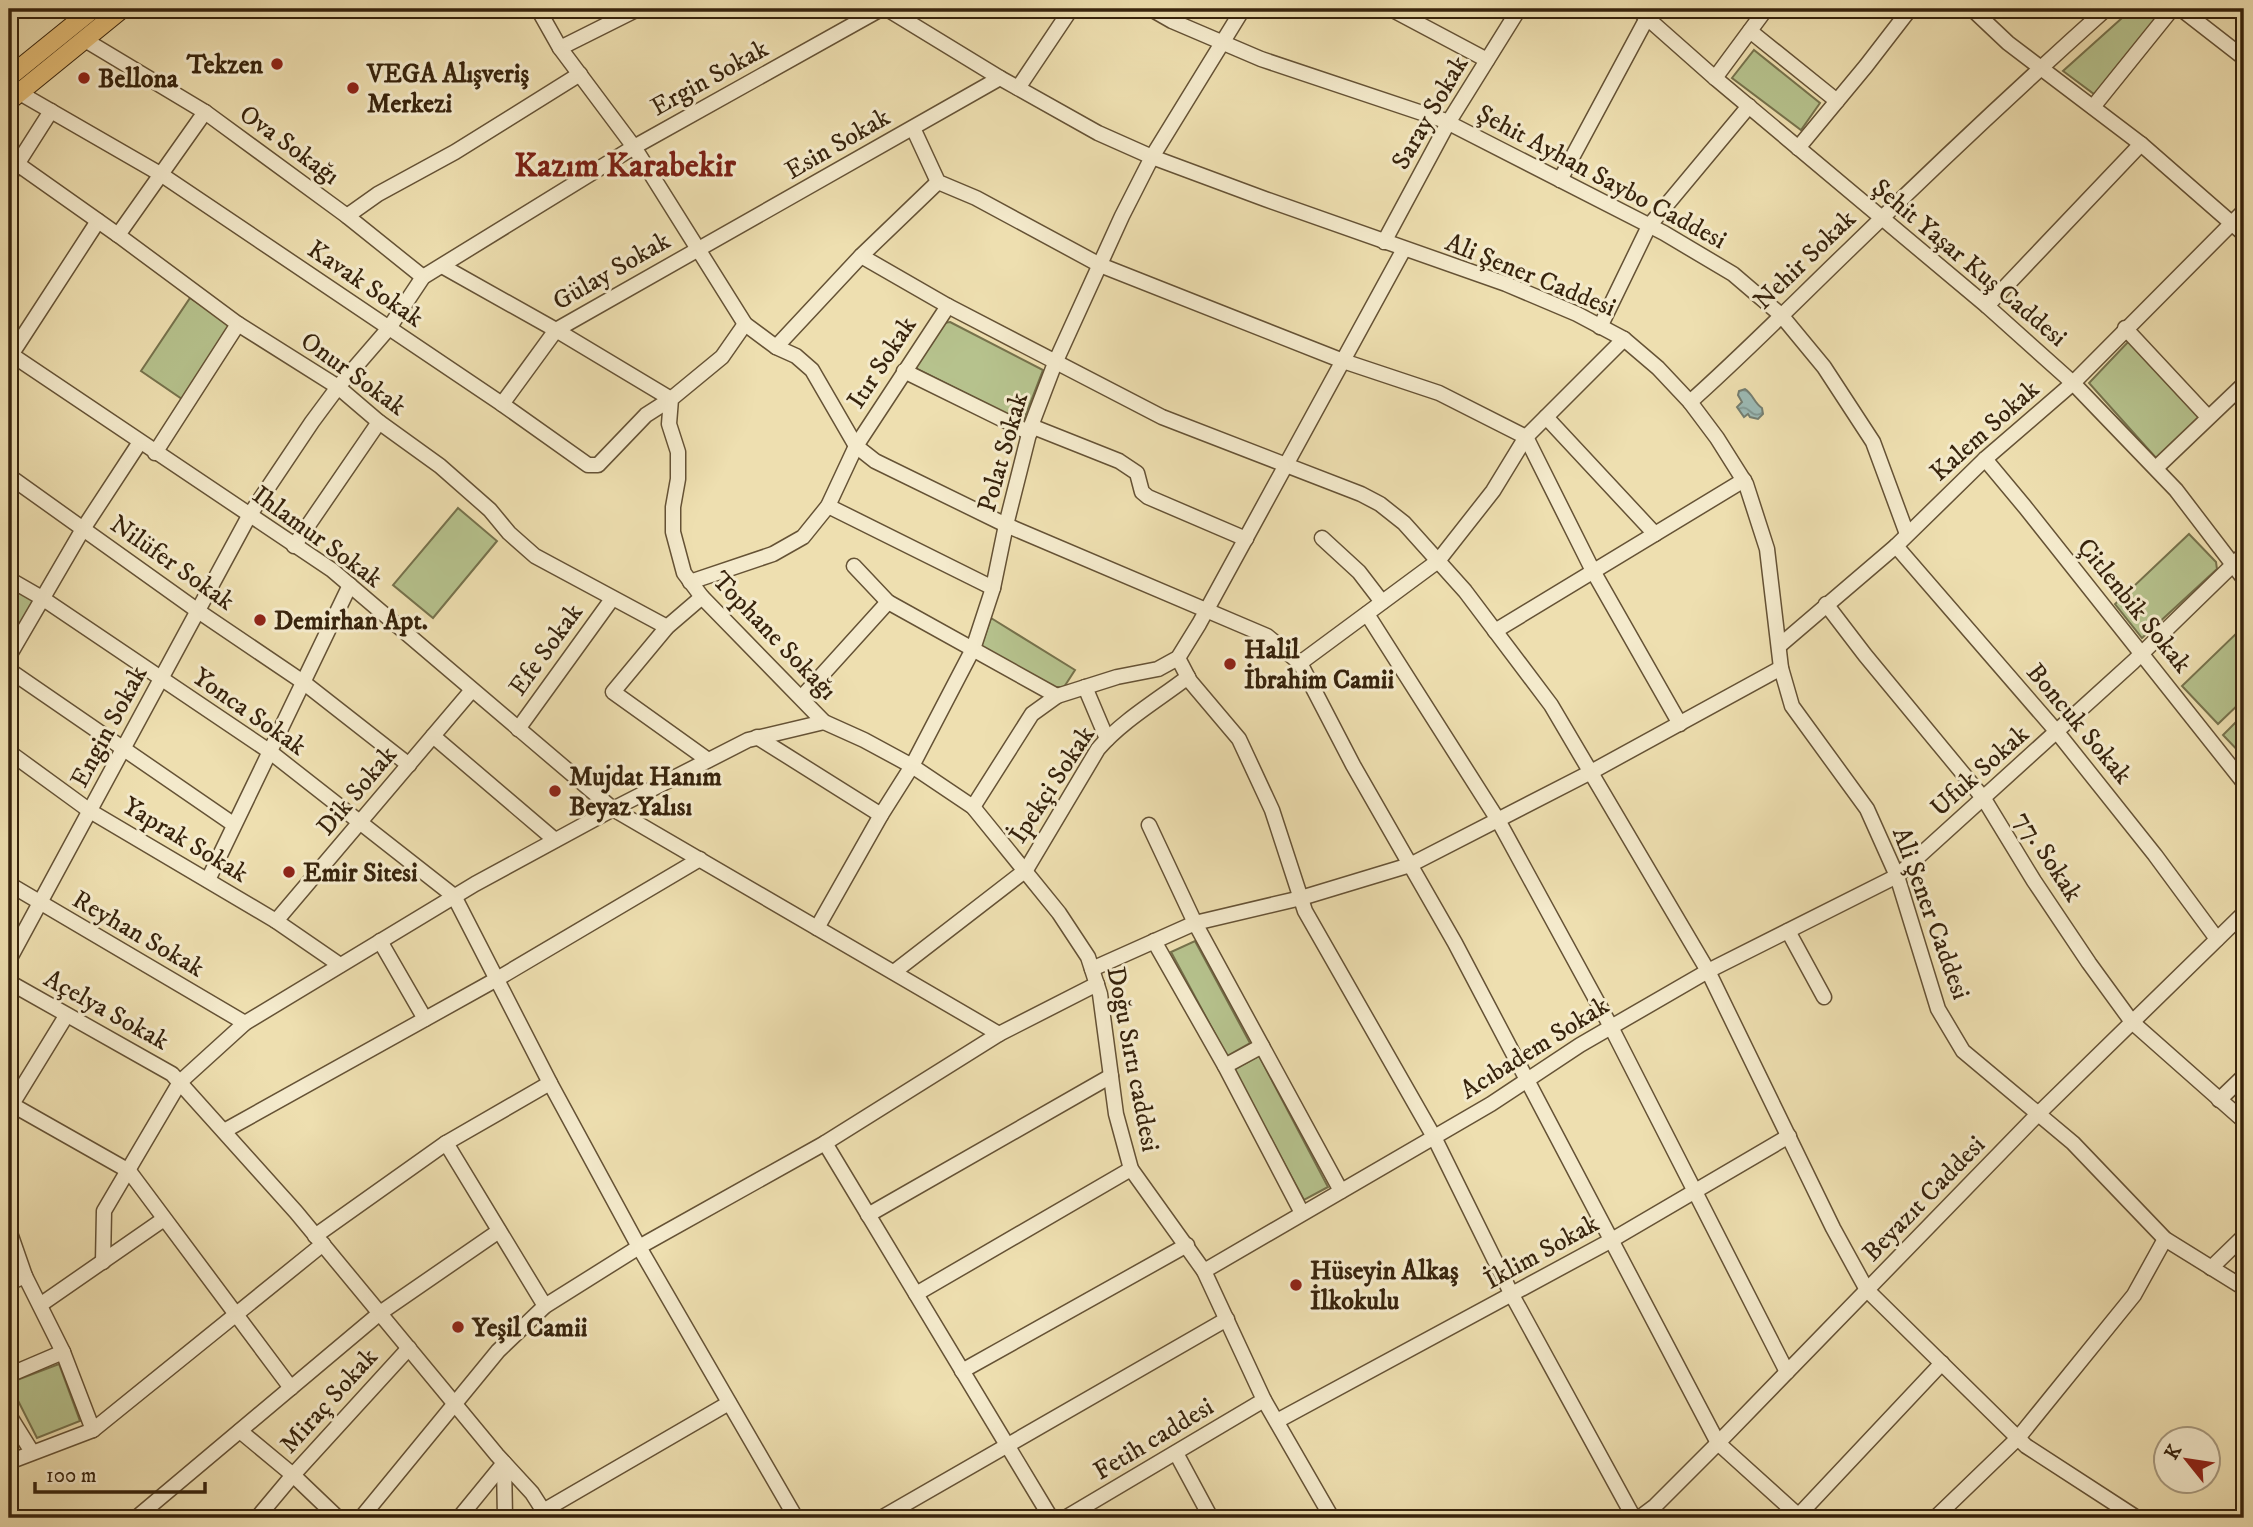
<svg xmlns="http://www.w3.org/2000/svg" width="2253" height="1527" viewBox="0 0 2253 1527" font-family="'IM FELL DW Pica',serif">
  <defs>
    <pattern id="water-waves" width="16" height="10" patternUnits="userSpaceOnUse" patternTransform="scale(1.75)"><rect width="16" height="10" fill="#9cbab5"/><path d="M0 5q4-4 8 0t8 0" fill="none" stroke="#809792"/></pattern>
  </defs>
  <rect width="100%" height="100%" fill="#eedfb0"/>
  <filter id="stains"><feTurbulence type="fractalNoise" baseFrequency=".00286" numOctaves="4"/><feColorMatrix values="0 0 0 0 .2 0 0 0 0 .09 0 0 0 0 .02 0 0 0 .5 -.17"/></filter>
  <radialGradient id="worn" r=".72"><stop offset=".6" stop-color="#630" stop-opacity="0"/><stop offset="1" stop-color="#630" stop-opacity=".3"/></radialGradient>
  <g fill="#b6c28d" stroke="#76724c" stroke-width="2">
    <polygon points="2132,9 2167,9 2098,97 2063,71"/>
    <polygon points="1754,50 1820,103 1801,130 1732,78"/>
    <polygon points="190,298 231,325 182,399 141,371"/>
    <polygon points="950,322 1043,370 1023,422 917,369 917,365 944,323"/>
    <polygon points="2129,341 2202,416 2157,459 2089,383"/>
    <polygon points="458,508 497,541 433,618 393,585"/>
    <polygon points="2189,534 2216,562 2217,569 2142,638 2115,604"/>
    <polygon points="9,582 38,600 9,652"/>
    <polygon points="991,618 1075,670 1064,687 1054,687 981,647"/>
    <polygon points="2244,626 2244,699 2218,724 2182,686"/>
    <polygon points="2244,714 2244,757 2223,735"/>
    <polygon points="1195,941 1250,1043 1227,1056 1171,952"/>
    <polygon points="1259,1056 1328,1187 1304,1200 1234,1070"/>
    <polygon points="59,1364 80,1421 37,1438 9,1383"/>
  </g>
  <path fill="url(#water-waves)" stroke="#747e71" stroke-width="2" d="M1745,389c8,5 9,14 17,19l1,6 -5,5 -8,-2 -2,-3 -4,3 -7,-10 5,-5 -4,-7 1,-4z"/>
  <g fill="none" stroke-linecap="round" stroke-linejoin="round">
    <g stroke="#655235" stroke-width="17">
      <g id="minor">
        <polyline points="538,9 560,48 634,147 745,324 776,347 796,356 812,370 856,446 875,461 1006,525 1267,636 1300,663 1353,765 1455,943 1718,1443 1801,1518"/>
        <polyline points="887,9 1000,78 1098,133 1152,157 1265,199 1506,284 1577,314 1624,339 1658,368 1690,402 1717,438 1746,484 1767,549 1781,668 1792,706 1867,809 1897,876 1938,1009 1963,1051 2073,1143 2165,1239 2244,1288"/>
        <polyline points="1151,9 1172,21 1261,59 1443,120 1664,233 1733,274 1781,315 1824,367 1873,442 1907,534"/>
        <polyline points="1391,9 1487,60"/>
        <polyline points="1637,9 1715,78 1987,306 2073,383 2176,490 2244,579"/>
        <polyline points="1972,9 2008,43 2141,144 2244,234"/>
        <polyline points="2181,9 2244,58"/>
        <polyline points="1750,31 1837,101"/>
        <polyline points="85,40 205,112 347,216 423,277"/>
        <polyline points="560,48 638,9"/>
        <polyline points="1715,78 1766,9"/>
        <polyline points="1018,88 1071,9"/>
        <polyline points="18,92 162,175 502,404 588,465 598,465 646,415 671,399 556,330 442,266"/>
        <polyline points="2093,107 2172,9"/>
        <polyline points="913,128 938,182 976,198 1100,265 1343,361 1439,393 1526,437 1593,571 1680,724"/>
        <polyline points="1798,148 1866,66 1910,9"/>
        <polyline points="9,158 118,235 238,324 338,387 379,422 440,466 490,510 509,533 535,556 667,627"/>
        <polyline points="9,177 51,111"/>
        <polyline points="1560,180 1647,18"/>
        <polyline points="347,216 378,194 455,152 580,74"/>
        <polyline points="118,235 205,112"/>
        <polyline points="1384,242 1448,123 1519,9"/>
        <polyline points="861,256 948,306 1162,417 1361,494 1380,504 1404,523 1465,591 1551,705 1708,971 1833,1228 1867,1290 2026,1446 2137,1518"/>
        <polyline points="1987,306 2141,144"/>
        <polyline points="745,324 722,357 671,399 669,424 678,452 678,479 673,507 673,532 684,573 702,597 824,722 864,740 912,766 973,807 1059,913 1088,957 1100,994 1116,1114 1131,1169 1204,1271 1264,1400 1332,1518"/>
        <polyline points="1600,327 1649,226 1749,106"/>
        <polyline points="2125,328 2208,417"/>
        <polyline points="776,347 861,256 938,182"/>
        <polyline points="9,353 332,570 613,809 999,1034"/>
        <polyline points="9,358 98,221"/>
        <polyline points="904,371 1030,433"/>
        <path d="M1690,402c55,-49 107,-102 161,-154 83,-81 168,-161 255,-239"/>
        <polyline points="502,404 556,330 1000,78"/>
        <polyline points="1546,417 1655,534"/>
        <polyline points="1031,426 1119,461 1137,473 1142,492 1148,497 1246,539"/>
        <polyline points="155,453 238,324"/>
        <polyline points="1985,459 2025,507 2244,783"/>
        <polyline points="2156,468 2244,384"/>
        <polyline points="9,476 198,611 303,682 409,765"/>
        <polyline points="828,506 993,588"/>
        <polyline points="1322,538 1359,572 1382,602"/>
        <polyline points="294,546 379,422"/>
        <polyline points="1896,546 2057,732 2155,855 2217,939"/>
        <polyline points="854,566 888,602 1057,696"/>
        <polyline points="9,579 42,598 269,751 454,896 550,1083 639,1247 796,1518"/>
        <polyline points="690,582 773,554 803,537 828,506 856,446 948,306"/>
        <polyline points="702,597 667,627 613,692 708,760"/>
        <polyline points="1826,604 1865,655 1984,799 2034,881 2089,963 2132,1022 2244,1121"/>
        <polyline points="1367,614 1498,820 1611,1027 1787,1372"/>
        <polyline points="1495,631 1744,480"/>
        <polyline points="1779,646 1896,546 1985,459 2073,383 2244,211"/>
        <polyline points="9,656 83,529 140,442"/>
        <polyline points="1178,658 1190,681 1239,739 1272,810 1305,911 1434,1137 1512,1295 1634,1518"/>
        <polyline points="1300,663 1438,561 1493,491 1526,437 1624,339"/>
        <polyline points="9,670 233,824"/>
        <polyline points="1085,687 1107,739"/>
        <polyline points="802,697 888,602"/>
        <polyline points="518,729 612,599"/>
        <polyline points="433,736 555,840"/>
        <polyline points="757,737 881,815"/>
        <polyline points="9,752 90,811 276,921 340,965"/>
        <polyline points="973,807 1032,714 1057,696 1117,677 1158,669 1178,658 1199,624 1404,249"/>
        <polyline points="1149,825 1195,923 1341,1191"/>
        <polyline points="208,880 350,585"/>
        <polyline points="9,884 245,1023"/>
        <polyline points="276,921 472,690"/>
        <polyline points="817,928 881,815 912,766 973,649 993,588 1006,525 1031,426 1055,363 1122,216 1152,157 1243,9"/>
        <polyline points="1788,931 1824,997"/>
        <polyline points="380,941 425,1019"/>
        <polyline points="1154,941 1225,1066 1302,1213"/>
        <polyline points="9,960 249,516 312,422 338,387 389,328 423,277 634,147 881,9"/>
        <polyline points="1092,969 1195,923 1301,898 1410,865 1591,772 1781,668"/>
        <path d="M894,972l132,-102 72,-121c24,-28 60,-49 90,-72"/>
        <polyline points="9,982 172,1074 296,1212 497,1455 532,1493 548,1518"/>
        <polyline points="1225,1066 1262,1046"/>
        <polyline points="2219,1100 2244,1076"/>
        <polyline points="9,1103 129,1171 291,1388"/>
        <polyline points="9,1109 66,1016"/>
        <polyline points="224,1131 497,979 700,859"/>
        <polyline points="446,1143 545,1306"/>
        <polyline points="825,1143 1051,1518"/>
        <polyline points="868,1215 1111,1076"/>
        <polyline points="9,1230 25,1276 63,1352 93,1430"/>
        <polyline points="315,1236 446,1143 550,1083"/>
        <polyline points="103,1262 104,1211 180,1082 245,1023 475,884 613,809 748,740 824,722"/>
        <polyline points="2211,1268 2244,1236"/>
        <polyline points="1204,1271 1491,1104 1580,1045 1708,971 1897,876 2133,662 2244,554"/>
        <polyline points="9,1283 25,1276"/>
        <polyline points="916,1294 1131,1169"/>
        <polyline points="40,1305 164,1219"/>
        <polyline points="962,1371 1187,1245"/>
        <polyline points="9,1375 63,1352"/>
        <polyline points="9,1415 32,1452"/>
        <polyline points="1277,1421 1610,1241 1789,1136"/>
        <polyline points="240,1431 293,1475 338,1518"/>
        <polyline points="1176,1453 1211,1518"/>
        <polyline points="9,1462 93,1430 323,1244"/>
        <polyline points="504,1463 505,1518"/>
        <polyline points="543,1511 729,1403"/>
        <polyline points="1798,1516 1942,1363"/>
        <polyline points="136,1518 380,1313 499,1231"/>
        <polyline points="257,1518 293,1475 409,1348"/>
        <polyline points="361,1518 498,1351 545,1306 639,1247 825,1143 999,1034 1097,984"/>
        <polyline points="459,1518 504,1463"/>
        <polyline points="881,1518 1227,1319"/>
        <polyline points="1065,1518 1264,1400"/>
        <polyline points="1639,1518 1655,1506 1718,1443 2038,1114 2244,913"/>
        <polyline points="1935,1518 2018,1438 2134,1295 2165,1239"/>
      </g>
    </g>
    <g stroke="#37230c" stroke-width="20">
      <g id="major">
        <polyline points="9,77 93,9"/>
        <polyline points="9,101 122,9"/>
      </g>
    </g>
    <use href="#minor" stroke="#f4eacc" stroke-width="14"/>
    <use href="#major" stroke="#e7c078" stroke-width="18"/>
  </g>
  <g fill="#8f2418" stroke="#f4eacc" stroke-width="2.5">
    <circle cx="277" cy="64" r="7"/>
    <circle cx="84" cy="78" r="7"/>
    <circle cx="353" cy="88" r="7"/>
    <circle cx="260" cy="620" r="7"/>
    <circle cx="1230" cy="664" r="7"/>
    <circle cx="555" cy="791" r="7"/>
    <circle cx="289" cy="872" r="7"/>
    <circle cx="1296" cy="1285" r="7"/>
    <circle cx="458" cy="1327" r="7"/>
  </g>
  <g text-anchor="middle" stroke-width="6" stroke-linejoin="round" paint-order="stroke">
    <g font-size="26" font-weight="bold" fill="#37230c" stroke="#f4eacc" text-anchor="start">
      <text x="263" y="73" text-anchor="end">Tekzen</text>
      <text x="367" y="82">VEGA Alışveriş<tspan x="367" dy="30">Merkezi</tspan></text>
      <text x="98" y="87">Bellona</text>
      <text x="274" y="629">Demirhan Apt.</text>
      <text x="1244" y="658">Halil<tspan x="1244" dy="30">İbrahim Camii</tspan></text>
      <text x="569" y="785">Mujdat Hanım<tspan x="569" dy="30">Beyaz Yalısı</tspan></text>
      <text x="303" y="881">Emir Sitesi</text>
      <text x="1310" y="1279">Hüseyin Alkaş<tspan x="1310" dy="30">İlkokulu</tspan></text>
      <text x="472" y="1336">Yeşil Camii</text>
    </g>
    <g font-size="26" fill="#37230c" stroke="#f4eacc">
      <text transform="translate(709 77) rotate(-29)" y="9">Ergin Sokak</text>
      <text transform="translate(1429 112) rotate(-60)" y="9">Saray Sokak</text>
      <text transform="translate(837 143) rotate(-30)" y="9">Esin Sokak</text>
      <text transform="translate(290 144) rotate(36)" y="9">Ova Sokağı</text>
      <text transform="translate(1602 176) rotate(28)" y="9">Şehit Ayhan Saybo Caddesi</text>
      <text transform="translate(1804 259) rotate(-44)" y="9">Nehir Sokak</text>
      <text transform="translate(1970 262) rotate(40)" y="9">Şehit Yaşar Kuş Caddesi</text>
      <text transform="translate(611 270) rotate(-30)" y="9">Gülay Sokak</text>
      <text transform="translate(1531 274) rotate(22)" y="9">Ali Şener Caddesi</text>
      <text transform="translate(366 283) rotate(34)" y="9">Kavak Sokak</text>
      <text transform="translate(881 362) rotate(-57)" y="9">Itır Sokak</text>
      <text transform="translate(354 373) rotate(36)" y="9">Onur Sokak</text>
      <text transform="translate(1984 430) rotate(-42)" y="9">Kalem Sokak</text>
      <text transform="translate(1002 452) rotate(-74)" y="9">Polat Sokak</text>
      <text transform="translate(318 536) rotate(36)" y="9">Ihlamur Sokak</text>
      <text transform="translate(173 562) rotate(35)" y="9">Nilüfer Sokak</text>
      <text transform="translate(2135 605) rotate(51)" y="9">Çitlenbik Sokak</text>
      <text transform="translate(775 635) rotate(46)" y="9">Tophane Sokağı</text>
      <text transform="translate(545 649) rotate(-54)" y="9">Efe Sokak</text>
      <text transform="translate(250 711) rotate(35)" y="9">Yonca Sokak</text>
      <text transform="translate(2080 723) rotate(50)" y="9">Boncuk Sokak</text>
      <text transform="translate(108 726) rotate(-62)" y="9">Engin Sokak</text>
      <text transform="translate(1979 770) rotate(-42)" y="9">Ufuk Sokak</text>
      <text transform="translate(1051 784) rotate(-57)" y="9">İpekçi Sokak</text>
      <text transform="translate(356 790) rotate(-50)" y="9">Dik Sokak</text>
      <text transform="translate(186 839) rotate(31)" y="9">Yaprak Sokak</text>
      <text transform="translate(2049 856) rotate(57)" y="9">77. Sokak</text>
      <text transform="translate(1932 913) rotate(70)" y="9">Ali Şener Caddesi</text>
      <text transform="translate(139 933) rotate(30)" y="9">Reyhan Sokak</text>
      <text transform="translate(107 1009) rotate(29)" y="9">Açelya Sokak</text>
      <text transform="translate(1534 1047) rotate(-32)" y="9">Acıbadem Sokak</text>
      <text transform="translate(1134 1059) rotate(79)" y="9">Doğu Sırtı caddesi</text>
      <text transform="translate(1923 1198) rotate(-46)" y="9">Beyazıt Caddesi</text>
      <text transform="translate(1541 1251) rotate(-29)" y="9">İklim Sokak</text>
      <text transform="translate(328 1400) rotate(-48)" y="9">Miraç Sokak</text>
      <text transform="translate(1153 1438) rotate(-31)" y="9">Fetih caddesi</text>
    </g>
    <g font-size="33" font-weight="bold" fill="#7a1f14" stroke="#f4eacc">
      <text x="625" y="176">Kazım Karabekir</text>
    </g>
  </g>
  <rect width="2253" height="1527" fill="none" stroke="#eedfb0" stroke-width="35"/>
  <rect x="10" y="10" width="2232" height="1506" fill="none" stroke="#37230c" stroke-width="3.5"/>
  <rect x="18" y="18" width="2218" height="1492" fill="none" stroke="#37230c" stroke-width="2"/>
  <g transform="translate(2187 1460) rotate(300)"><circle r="33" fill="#f4eacc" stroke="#a89a7f" stroke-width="2"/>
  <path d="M0-5L12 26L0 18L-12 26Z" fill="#8f2418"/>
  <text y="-10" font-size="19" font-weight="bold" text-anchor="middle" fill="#37230c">K</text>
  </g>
  <path d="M35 1482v10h170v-10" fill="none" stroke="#37230c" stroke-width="3.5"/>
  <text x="46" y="1482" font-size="21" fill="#37230c" stroke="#f4eacc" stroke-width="5" paint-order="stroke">100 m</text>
  <rect width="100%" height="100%" filter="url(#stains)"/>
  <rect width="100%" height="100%" fill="url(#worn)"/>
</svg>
